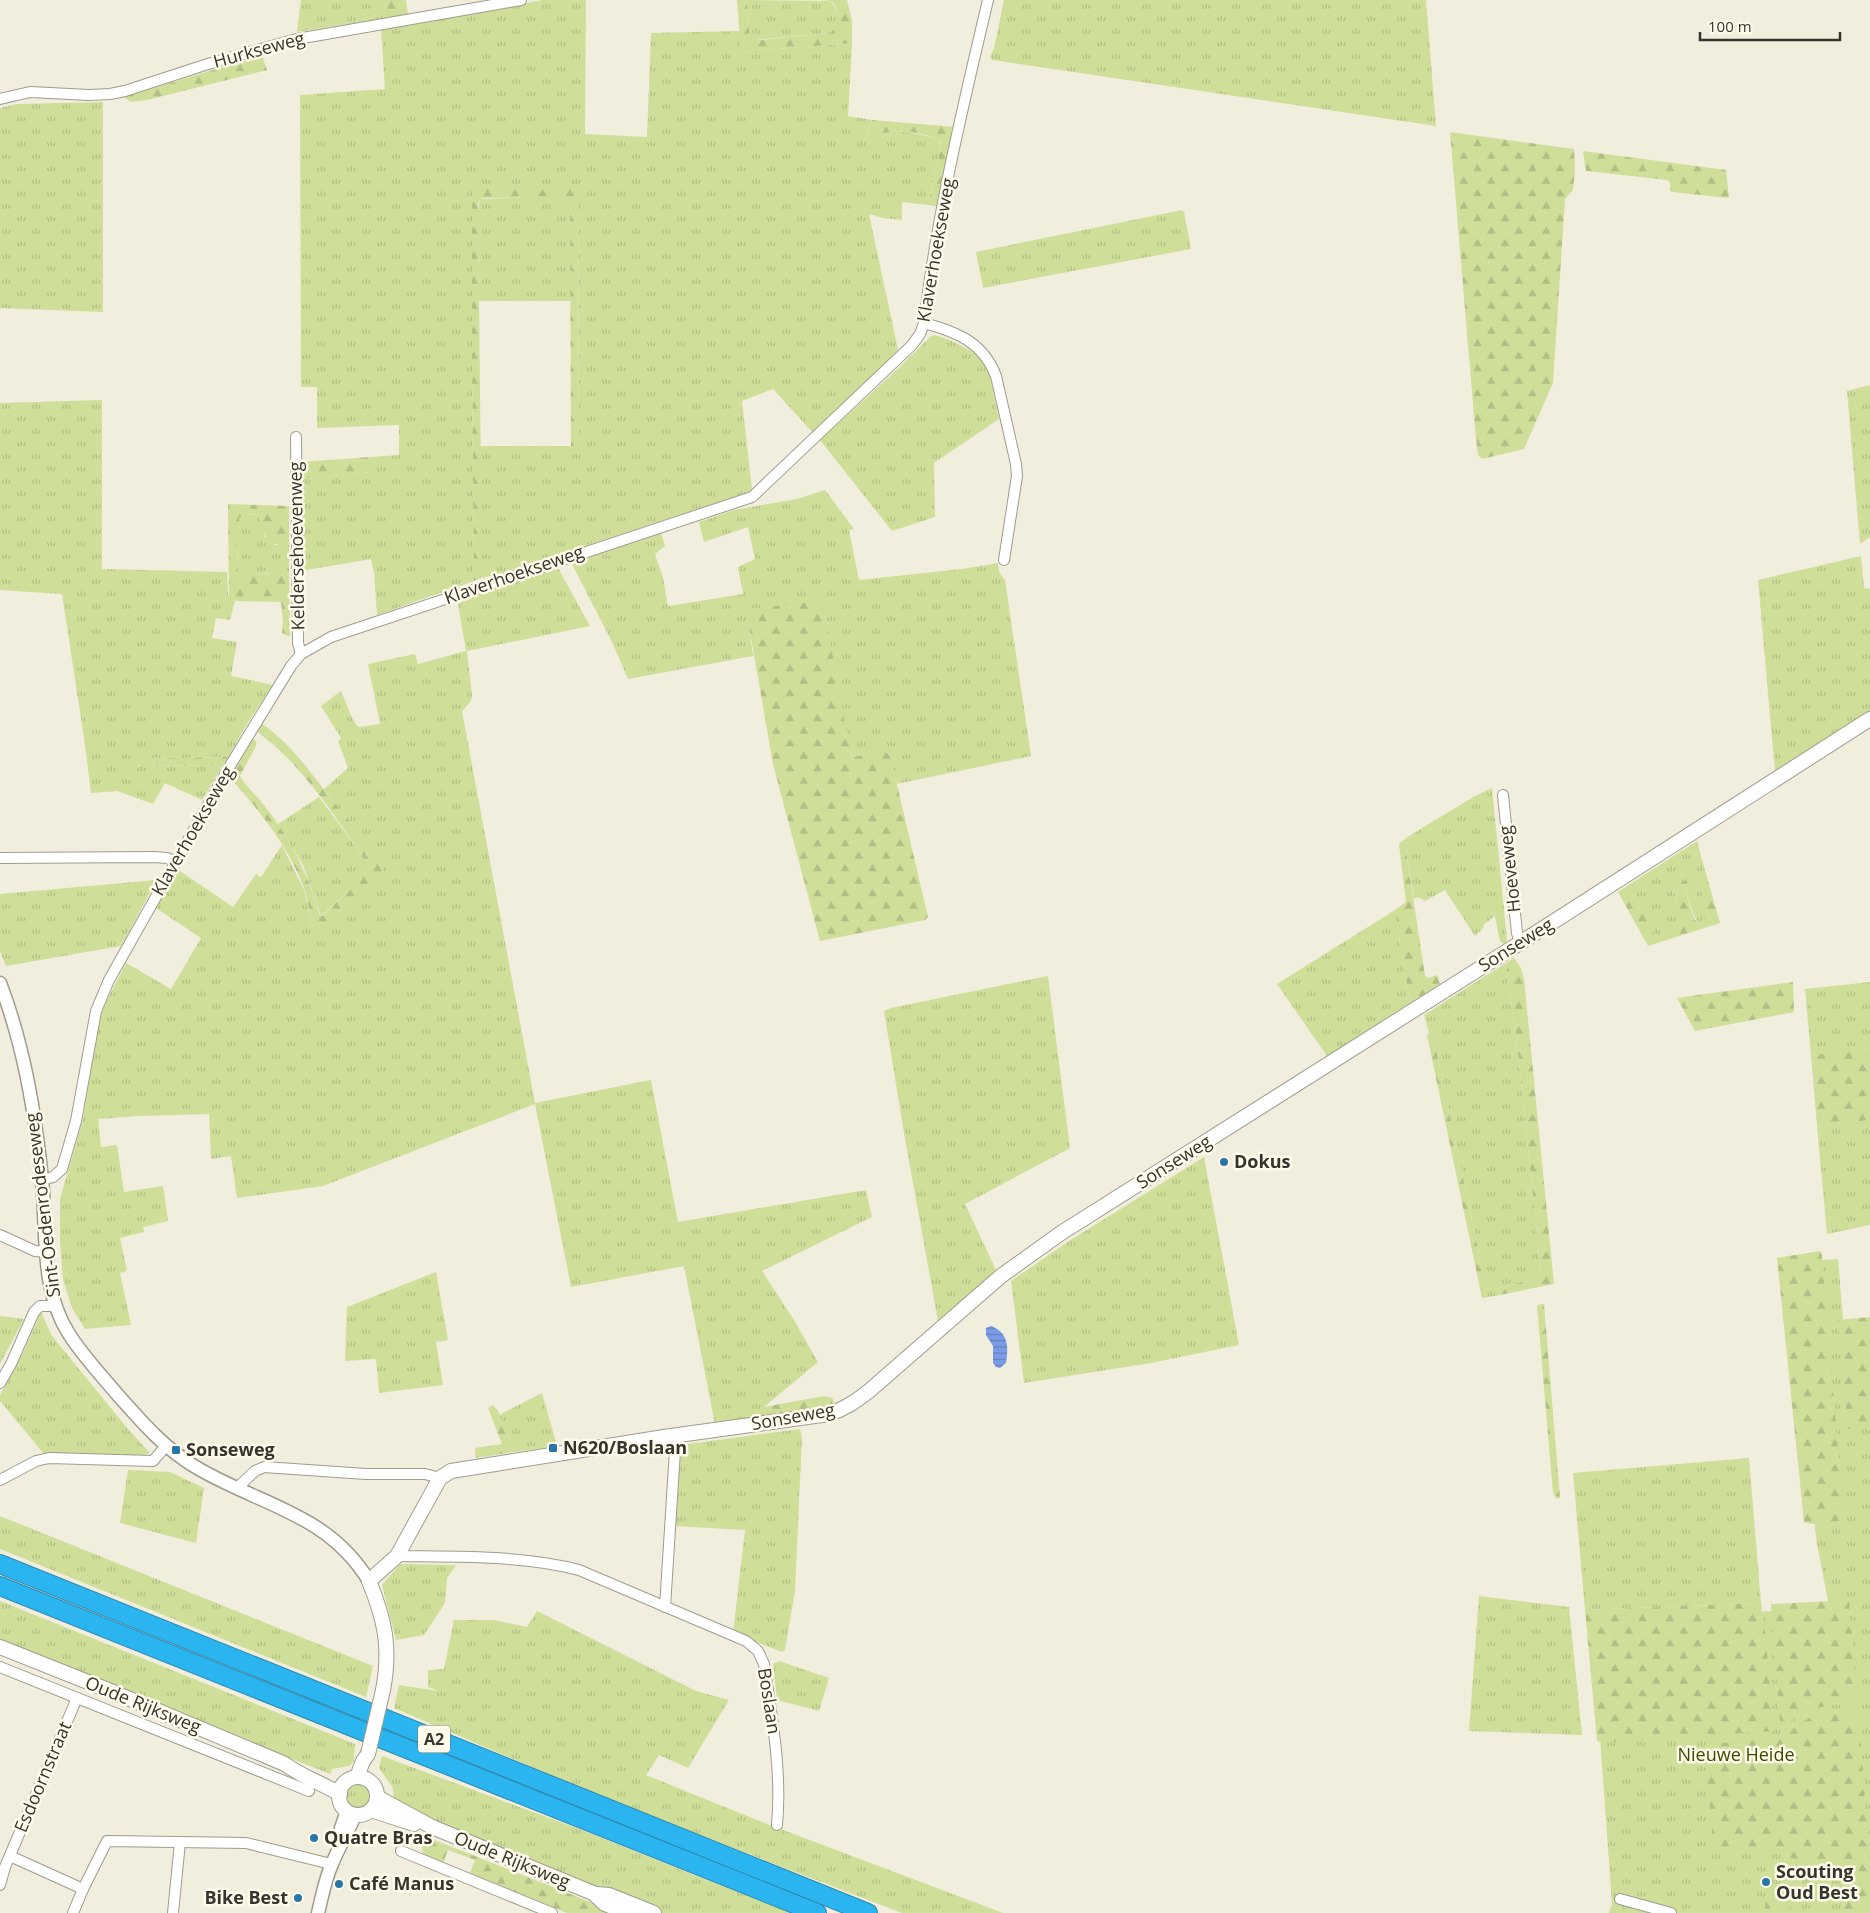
<svg xmlns="http://www.w3.org/2000/svg" width="1870" height="1913" viewBox="0 0 1870 1913" font-family="'Open Sans',sans-serif">
  <defs>
    <pattern id="grass-tufts" width="24" height="20" patternUnits="userSpaceOnUse" patternTransform="scale(1.25)"><rect width="24" height="20" fill="#cfde99"/><path d="M3 7l-1-3M5 7V3M7 7l1-3M15 17l-1-3M17 17v-4M19 17l1-3" fill="none" stroke="#b2bf84"/></pattern>
    <pattern id="forest-firs" width="22" height="20" patternUnits="userSpaceOnUse" patternTransform="scale(1.25)"><rect width="22" height="20" fill="#cfde99"/><path d="M5 1l3.5 6h-7zM16 11l3.5 6h-7z" fill="#b2bf84"/></pattern>
    <pattern id="water-rules" width="6" height="5" patternUnits="userSpaceOnUse" patternTransform="scale(1.25)"><rect width="6" height="5" fill="#7a9ce6"/><path d="M0 2.5h6" fill="none" stroke="#6580bb"/></pattern>
  </defs>
  <rect width="100%" height="100%" fill="#f1eede"/>
  <g fill="url(#grass-tufts)">
    <polygon points="301,0 386,0 385,18 297,32"/>
    <path d="M543,0h43l-1,134 62,3 4,-104 89,-2 2,21 110,-9 -4,73 24,4 -7,19c21,-12 50,-7 73,0l3,6 -13,60 -26,-3v18l-19,-2 -14,-4 29,136 -85,83 -40,-44 -31,12 10,89 -9,4 -247,81 -15,3 -1,-132h99l-1,-259 -106,1v180l2,213 -97,34 -3,-42 -3,-14 -70,12v-92l70,-7v-15l28,-2v-30l-82,3v-41h-16l-1,-292 85,-6 -4,-60z"/>
    <path d="M747,0l83,1c9,7 10,26 0,32l-77,7 -3,-2z"/>
    <polygon points="1004,0 1426,0 1436,126 992,60 990,57 994,48"/>
    <polygon points="103,102 103,312 0,308 0,108 17,104"/>
    <polygon points="570,196 571,301 479,301 478,210 480,199"/>
    <polygon points="1182,210 1184,212 1191,249 983,288 976,252"/>
    <polygon points="935,335 950,340 981,356 989,372 999,419 934,463 935,517 892,531 820,440 901,366 931,336"/>
    <polygon points="1870,385 1870,537 1860,544 1847,391"/>
    <polygon points="102,400 102,569 227,572 228,595 235,601 230,620 216,618 212,638 237,642 231,676 273,685 245,727 228,757 137,759 138,766 141,766 223,765 202,800 165,783 153,804 117,791 91,793 85,745 62,594 0,590 0,403"/>
    <polygon points="825,490 854,529 849,530 859,580 962,569 998,563 999,572 1005,580 1031,756 897,784 889,754 852,758 849,749 823,602 747,609 753,656 628,679 612,642 571,562 661,533 665,546 655,554 663,578 668,606 743,594 738,567 755,559 748,527 704,542 699,522 734,510 797,499"/>
    <polygon points="243,515 256,515 262,523 265,537 275,545 289,545 289,573 238,574 237,545 240,535 239,523 239,518"/>
    <polygon points="1861,556 1864,588 1870,589 1870,712 1775,772 1758,580"/>
    <polygon points="557,566 590,626 467,651 472,696 471,701 462,711 535,1103 651,1080 678,1222 866,1190 872,1217 762,1271 794,1320 818,1362 764,1407 756,1418 715,1424 684,1266 571,1287 535,1104 323,1186 237,1198 231,1156 211,1159 209,1114 140,1116 98,1119 101,1147 117,1145 124,1192 163,1186 168,1221 143,1227 144,1232 120,1238 127,1271 120,1273 131,1325 85,1329 72,1308 63,1279 60,1242 60,1199 83,1119 98,1023 104,1006 126,963 171,989 201,938 156,908 177,869 233,907 256,874 261,877 282,845 304,890 313,929 360,895 384,871 324,789 348,768 338,741 341,738 321,706 341,691 352,718 358,727 380,724 368,664 415,654 418,664 466,651 457,598"/>
    <polygon points="1492,788 1507,941 1504,944 1500,941 1495,916 1484,924 1483,928 1475,936 1445,890 1425,901 1418,897 1414,899 1406,850 1409,836 1475,796"/>
    <polygon points="319,797 371,867 360,880 321,916 303,865 278,824"/>
    <polygon points="1697,841 1705,870 1673,888 1684,923 1681,926 1655,934 1627,886"/>
    <polygon points="157,880 121,946 6,966 0,951 0,894"/>
    <polygon points="1698,882 1711,916 1697,922 1684,889"/>
    <polygon points="1395,910 1410,1003 1327,1056 1277,984"/>
    <polygon points="1506,963 1519,1061 1541,1274 1541,1277 1495,1289 1495,1296 1488,1297 1434,1039 1429,1033 1424,1015"/>
    <polygon points="1048,976 1070,1148 965,1204 997,1272 938,1321 905,1139 884,1011 891,1008"/>
    <polygon points="1870,982 1870,1048 1811,1055 1805,989"/>
    <polygon points="1870,1120 1870,1225 1827,1234 1817,1126"/>
    <polygon points="1204,1157 1239,1345 1151,1363 1024,1383 1011,1281 1069,1241"/>
    <polygon points="1838,1259 1844,1332 1870,1325 1870,1913 1609,1913 1612,1904 1591,1612 1830,1611 1817,1544 1781,1262"/>
    <polygon points="436,1272 448,1340 436,1342 443,1385 379,1393 376,1359 345,1361 347,1307"/>
    <polygon points="41,1312 52,1336 128,1429 150,1453 143,1455 44,1454 0,1401 0,1395 23,1353"/>
    <polygon points="0,1316 24,1319 0,1364"/>
    <polygon points="542,1393 557,1446 514,1452 499,1415"/>
    <polygon points="800,1429 802,1437 795,1591 785,1650 782,1652 733,1633 745,1530 674,1526 680,1449 681,1445"/>
    <polygon points="1749,1458 1761,1603 1585,1610 1573,1473"/>
    <polygon points="128,1470 170,1472 204,1488 196,1543 120,1523"/>
    <polygon points="0,1516 373,1666 366,1697 0,1549"/>
    <polygon points="400,1564 456,1565 447,1578 445,1603 424,1635 396,1640 382,1585"/>
    <polygon points="1479,1596 1569,1607 1582,1735 1469,1731"/>
    <polygon points="0,1601 355,1744 354,1761 349,1766 332,1769 330,1774 149,1702 0,1639"/>
    <polygon points="537,1611 696,1691 729,1700 688,1768 659,1755 646,1775 757,1820 1003,1913 902,1913 616,1803 394,1708 399,1685 438,1691 428,1687 428,1670 444,1669 454,1620 494,1620 527,1627"/>
    <polygon points="779,1661 829,1678 819,1711 777,1700 773,1664"/>
    <polygon points="382,1756 579,1829 696,1876 792,1913 658,1913 438,1824 394,1800 393,1788 379,1768"/>
    <circle cx="358" cy="1796" r="12"/>
  </g>
  <g fill="url(#forest-firs)" fill-rule="evenodd">
    <polygon points="386,0 406,0 408,14 385,18"/>
    <path d="M737,0h10l3,38 10,2 70,-7c9,-5 10,-29 0,-32 -3,-1 -9,-1 -12,-1h29l5,21v22l-111,9z"/>
    <polygon points="262,55 267,70 147,100 130,102 124,97"/>
    <path d="M872,120l83,7 -16,80 -11,-2 13,-60 -1,-4c-17,-11 -59,-13 -75,-1z"/>
    <polygon points="1450,132 1574,149 1575,169 1573,190 1565,199 1553,383 1524,449 1482,459 1478,455 1476,439"/>
    <polygon points="1583,151 1726,170 1729,198 1672,192 1670,190 1670,182 1667,180 1586,171"/>
    <polygon points="574,186 578,187 579,447 571,446 570,197 484,198 480,199 478,204 482,573 481,578 474,581 472,368 472,188"/>
    <polygon points="371,457 371,472 301,479 301,462"/>
    <path d="M228,504l61,2v39c-31,1 -19,-12 -33,-30 -6,-1 -12,-1 -17,3l1,17 -3,10 1,29 51,-1 1,64 -8,-4 1,-11 -2,-20 -45,-1 -7,-4z"/>
    <polygon points="823,601 851,757 887,753 890,755 928,917 925,920 820,941 773,764 746,609"/>
    <path d="M261,723c33,23 51,52 75,82 17,21 35,43 48,66l-24,24 -42,38h-2l-3,-4c-3,-13 -5,-26 -8,-38 -15,-44 -46,-81 -76,-114l23,-39 4,3v5l-16,30c7,12 19,22 27,33 26,34 41,66 53,107h2l38,-36 11,-13c-35,-47 -66,-101 -115,-136z"/>
    <polygon points="228,757 223,765 141,766 136,764 137,759"/>
    <polygon points="1409,836 1406,850 1425,976 1429,978 1437,975 1440,984 1410,1003 1395,910 1406,902 1399,844"/>
    <path d="M1705,870l15,53 -72,23 -30,-54 9,-6 28,48 28,-9 -1,-8 -9,-30zM1698,882l12,34 -13,6 -2,-2 -11,-31z"/>
    <polygon points="1514,958 1521,968 1524,979 1554,1284 1495,1296 1495,1289 1541,1277 1541,1274 1519,1061 1506,963"/>
    <polygon points="1793,982 1794,1012 1695,1031 1677,998"/>
    <polygon points="1429,1033 1434,1039 1488,1297 1482,1298 1427,1035"/>
    <polygon points="1870,1048 1870,1120 1817,1126 1811,1055"/>
    <polygon points="1820,1251 1822,1255 1844,1521 1811,1524 1804,1522 1777,1258"/>
    <polygon points="1544,1304 1560,1498 1556,1498 1553,1493 1537,1305"/>
    <polygon points="1870,1317 1870,1427 1848,1429 1838,1320"/>
    <polygon points="824,1396 832,1398 836,1405 756,1418 764,1407"/>
    <polygon points="493,1405 498,1411 514,1452 476,1458 475,1448 502,1444 488,1408"/>
    <polygon points="1849,1600 1857,1701 1816,1708 1802,1714 1783,1726 1780,1724 1771,1604"/>
    <polygon points="1761,1603 1766,1640 1774,1731 1601,1743 1597,1741 1585,1610"/>
    <path d="M1858,1711l12,150v52h-27l-5,-45 -3,-5 -30,2 -11,-6 -20,-8 -60,-2 -10,-99 2,-4 3,-2 66,-5c11,-3 17,-10 26,-16 14,-10 40,-14 57,-12z"/>
    <polygon points="409,1830 618,1913 567,1913 470,1873 475,1860 448,1850 443,1863 423,1855 421,1840"/>
    <polygon points="1772,1887 1788,1890 1792,1913 1765,1913 1765,1891"/>
  </g>
  <path fill="url(#water-rules)" d="M991,1326c17,6 18,21 15,37l-6,5 -4,-1 -3,-4v-17l-7,-11v-7z"/>
  <g fill="none" stroke-linecap="round" stroke-linejoin="round">
    <g stroke="#9f9c8d" stroke-width="12">
      <g id="minor">
        <polyline points="0,99 30,92 89,95 110,94 125,91 211,63 297,39 521,0"/>
        <path d="M924,323c33,9 59,19 72,53l20,88 1,12 -13,84"/>
        <polyline points="296,437 298,643 301,654"/>
        <polyline points="1503,795 1517,933 1520,943"/>
        <polyline points="0,858 154,857 167,858 176,862"/>
        <path d="M42,1180l11,-3 9,-8 14,-48 20,-110 13,-31 122,-216 60,-98 10,-12 30,-17 421,-140 160,-152 8,-11 4,-11c13,-109 39,-217 64,-323"/>
        <polyline points="0,1235 35,1251 47,1252"/>
        <polyline points="0,1383 11,1364 34,1312 40,1306 55,1306"/>
        <polyline points="0,1480 36,1461 49,1458 153,1461 165,1447"/>
        <polyline points="237,1488 255,1471 264,1467 366,1474 425,1474 440,1478"/>
        <path d="M397,1556c57,1 127,-1 182,14l167,71 12,10 6,13c8,54 18,107 13,161"/>
        <polyline points="665,1607 676,1435"/>
        <polyline points="0,1667 309,1791"/>
        <polyline points="401,1851 552,1913"/>
        <polyline points="10,1856 83,1889 73,1913"/>
        <polyline points="0,1885 5,1867 77,1698"/>
        <polyline points="83,1889 107,1841 246,1843 331,1864"/>
        <polyline points="1620,1899 1671,1913"/>
        <polyline points="173,1913 180,1842"/>
      </g>
    </g>
    <g stroke="#9f9c8d" stroke-width="15">
      <g id="tertiary">
        <path d="M0,983c24,63 35,129 42,196 5,52 -2,110 27,155 14,22 32,41 48,60 24,27 46,53 77,72 64,39 133,46 175,115"/>
        <polyline points="340,1845 341,1828 347,1811"/>
        <path d="M318,1913c4,-16 7,-34 14,-49 7,-18 17,-32 23,-50"/>
      </g>
    </g>
    <g stroke="#9f9c8d" stroke-width="16">
      <g id="secondary">
        <path d="M0,1647l113,45 172,72c17,13 37,19 55,30"/>
        <path d="M383,1690c8,-42 2,-70 -14,-109l28,-25 43,-78 11,-7 213,-34 165,-23c16,-5 27,-13 40,-23l132,-115 60,-43 459,-290 350,-224"/>
        <polyline points="357,1777 363,1761 368,1754"/>
        <circle cx="358" cy="1796" r="19"/>
        <polyline points="377,1797 432,1827 593,1893 605,1904 628,1913"/>
        <polyline points="371,1810 414,1824"/>
        <polyline points="596,1894 609,1895 654,1913"/>
      </g>
    </g>
    <g stroke="#2e88ac" stroke-width="20">
      <g id="motorway">
        <polyline points="0,1564 868,1913"/>
        <polyline points="0,1586 817,1913"/>
      </g>
    </g>
    <use href="#minor" stroke="#fff" stroke-width="10"/>
    <use href="#tertiary" stroke="#fff" stroke-width="12"/>
    <use href="#secondary" stroke="#fff" stroke-width="14"/>
    <use href="#motorway" stroke="#2bb5f0" stroke-width="18"/>
    <g stroke="#9f9c8d" stroke-width="16" stroke-linecap="butt">
      <polyline id="secondary-bridge" points="368,1754 383,1690"/>
    </g>
    <use href="#secondary-bridge" stroke="#fff" stroke-width="14"/>
  </g>
  <g fill="#2876a8" stroke="#fefbeb" stroke-width="2">
    <circle cx="1224" cy="1162" r="5"/>
    <rect x="548" y="1443" width="10" height="10" rx="2.5"/>
    <rect x="171" y="1445" width="10" height="10" rx="2.5"/>
    <circle cx="314" cy="1838" r="5"/>
    <circle cx="1766" cy="1882" r="5"/>
    <circle cx="339" cy="1884" r="5"/>
    <circle cx="298" cy="1898" r="5"/>
  </g>
  <g text-anchor="middle" stroke-width="5" stroke-linejoin="round" paint-order="stroke">
    <rect fill="#fefbeb" stroke="#717067" stroke-width="1" x="418" y="1725.5" width="32" height="27" rx="4"/>
    <g font-size="16" font-weight="bold" fill="#35342e">
      <text x="434" y="1745">A2</text>
    </g>
    <g font-size="18" fill="#35342e" stroke="#fefbeb">
      <text transform="translate(259 50) rotate(-15)" y="6">Hurkseweg</text>
      <text transform="translate(936 250) rotate(-80)" y="6">Klaverhoekseweg</text>
      <text transform="translate(297 546) rotate(-91)" y="6">Keldersehoevenweg</text>
      <text transform="translate(514 575) rotate(-19)" y="6">Klaverhoekseweg</text>
      <text transform="translate(193 831) rotate(-60)" y="6">Klaverhoekseweg</text>
      <text transform="translate(1510 869) rotate(-96)" y="6">Hoeveweg</text>
      <text transform="translate(1516 945) rotate(-32)" y="6">Sonseweg</text>
      <text transform="translate(1174 1162) rotate(-32)" y="6">Sonseweg</text>
      <text transform="translate(43 1205) rotate(-97)" y="6">Sint-Oedenrodeseweg</text>
      <text transform="translate(793 1417) rotate(-10)" y="6">Sonseweg</text>
      <text transform="translate(769 1701) rotate(81)" y="6">Boslaan</text>
      <text transform="translate(143 1705) rotate(22)" y="6">Oude Rijksweg</text>
      <text transform="translate(43 1777) rotate(-67)" y="6">Esdoornstraat</text>
      <text transform="translate(512 1860) rotate(22)" y="6">Oude Rijksweg</text>
    </g>
    <g font-size="18" font-weight="bold" fill="#35342e" stroke="#fefbeb" text-anchor="start">
      <text x="1234" y="1168">Dokus</text>
      <text x="563" y="1454">N620/Boslaan</text>
      <text x="186" y="1456">Sonseweg</text>
      <text x="324" y="1844">Quatre Bras</text>
      <text x="1776" y="1878">Scouting<tspan x="1776" dy="21">Oud Best</tspan></text>
      <text x="349" y="1890">Café Manus</text>
      <text x="288" y="1904" text-anchor="end">Bike Best</text>
    </g>
    <g font-size="18" fill="#3d4801" stroke="#fefbeb">
      <text x="1736" y="1761">Nieuwe Heide</text>
    </g>
  </g>
  <path d="M1700 32v8h140v-8" fill="none" stroke="#35342e" stroke-width="2.5"/>
  <text x="1708" y="32" font-size="15" fill="#35342e" stroke="#fefbeb" stroke-width="4" paint-order="stroke">100 m</text>
</svg>
